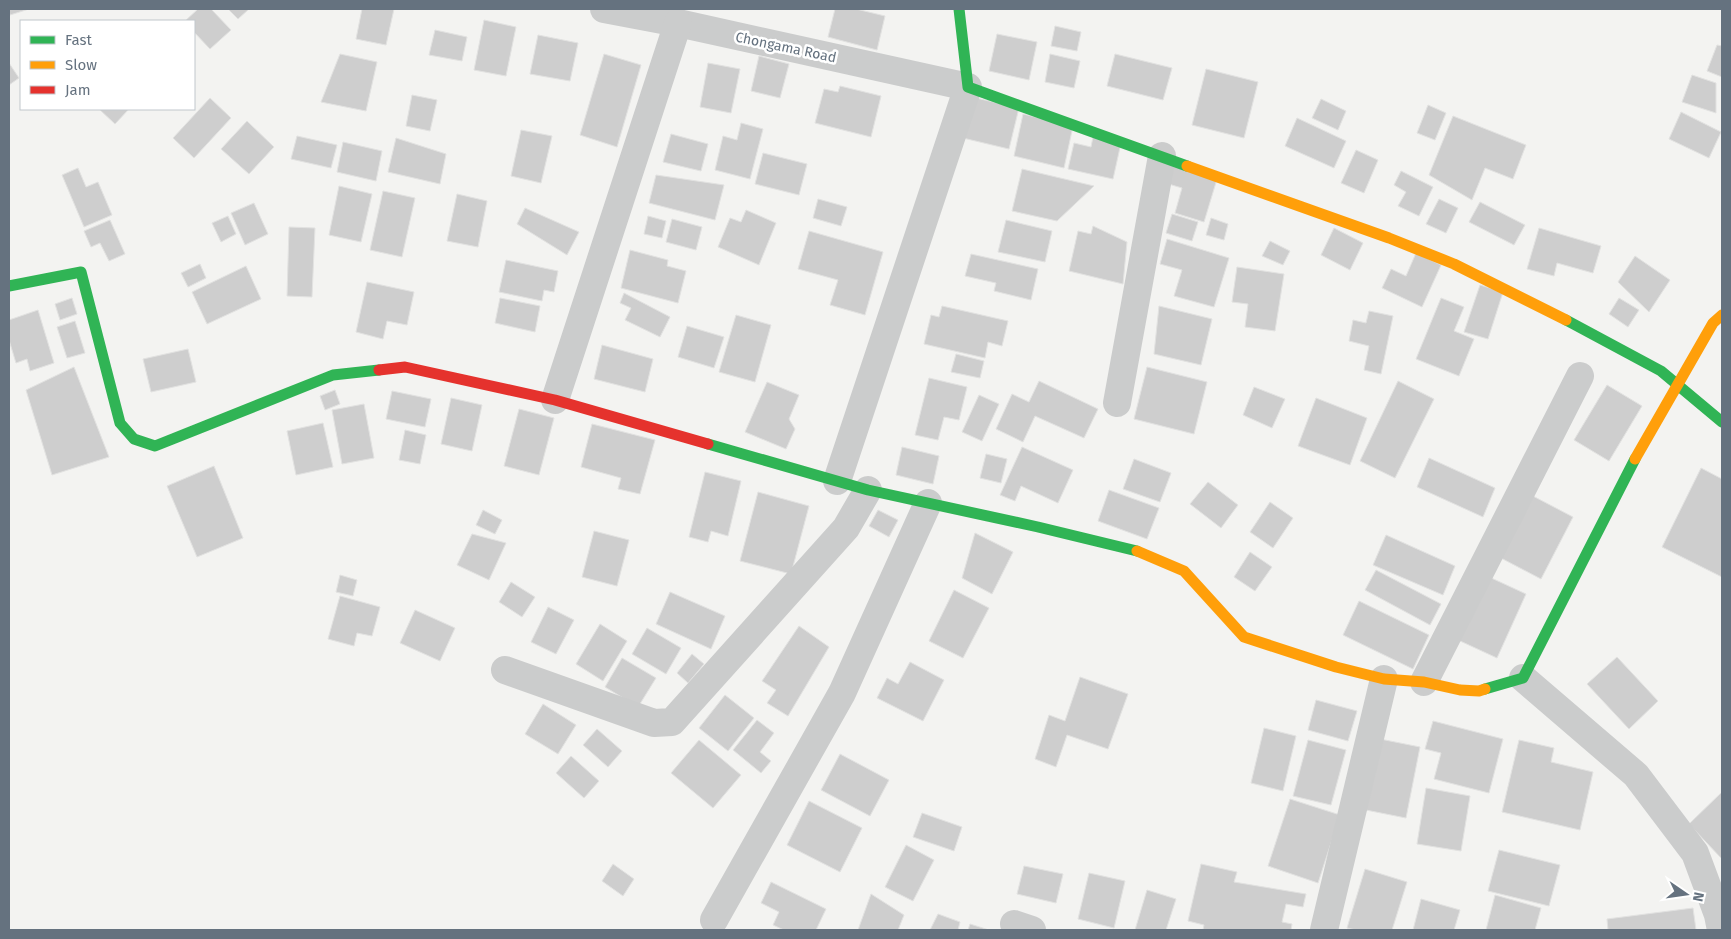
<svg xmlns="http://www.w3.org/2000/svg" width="1731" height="939" viewBox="0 0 1731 939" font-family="'Fira Sans',sans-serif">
  <rect width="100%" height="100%" fill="#f3f3f1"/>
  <g fill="#cecece" stroke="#e2e2e1">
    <polygon points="9,9 29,9 10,15"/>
    <polygon points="198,9 211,9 231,30 210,49 194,32 194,21 185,21"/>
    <polygon points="228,9 249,9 238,19"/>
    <polygon points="362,9 394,9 386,45 356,39"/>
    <polygon points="835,9 856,9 885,16 877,50 828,37"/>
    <polygon points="484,20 516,27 506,76 474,70"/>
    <polygon points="1055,26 1081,32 1077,51 1051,46"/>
    <polygon points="435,30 467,37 462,61 429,55"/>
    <polygon points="997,34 1037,42 1029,80 989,71"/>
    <polygon points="538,35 578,43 570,81 530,74"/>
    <polygon points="1717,45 1722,46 1722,77 1707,71"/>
    <polygon points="340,54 377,62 366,111 321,102"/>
    <polygon points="604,54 641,65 617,147 580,135"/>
    <polygon points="1050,54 1080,61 1074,88 1045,82"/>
    <polygon points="1115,54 1172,68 1163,100 1107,86"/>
    <polygon points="759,56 789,64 780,98 751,91"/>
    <polygon points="9,63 19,78 9,85"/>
    <polygon points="708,63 740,69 731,113 700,107"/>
    <polygon points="1206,69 1258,82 1244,138 1192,125"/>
    <polygon points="1692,75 1716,83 1716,113 1682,102"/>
    <polygon points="840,86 881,96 871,137 815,123 824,89 838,92"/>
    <polygon points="412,95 437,100 430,131 406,126"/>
    <polygon points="972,97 1019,108 1009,149 963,138"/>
    <polygon points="210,98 231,118 194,158 173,138"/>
    <polygon points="1321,99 1346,111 1338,130 1312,118"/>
    <polygon points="1428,105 1446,113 1435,140 1417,133"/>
    <polygon points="99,109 129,109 115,124"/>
    <polygon points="1681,112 1721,132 1709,158 1669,139"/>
    <polygon points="1023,114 1073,126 1064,168 1014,156"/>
    <polygon points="1453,116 1526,145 1513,179 1485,168 1472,200 1429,175"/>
    <polygon points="1297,118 1346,141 1334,168 1285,146"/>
    <polygon points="247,121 274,147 249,174 221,149"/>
    <polygon points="741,123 763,129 750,179 715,170 723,136 737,140"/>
    <polygon points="521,130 552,136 541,183 511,176"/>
    <polygon points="671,134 708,144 701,171 663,162"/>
    <polygon points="297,136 337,145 331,168 291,159"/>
    <polygon points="1093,137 1121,143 1113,179 1068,169 1074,143 1091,147"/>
    <polygon points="396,138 446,154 440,184 388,172"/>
    <polygon points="343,142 382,151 376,181 337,172"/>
    <polygon points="1356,150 1378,160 1364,193 1341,183"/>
    <polygon points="763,153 807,164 799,195 755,184"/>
    <polygon points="1167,164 1217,179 1204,222 1175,213 1182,188 1162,182"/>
    <polygon points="78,168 86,187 98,182 112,215 84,227 62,175"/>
    <polygon points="1022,169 1094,186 1057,221 1012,211"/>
    <polygon points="1401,171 1433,187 1419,216 1398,206 1406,192 1394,185"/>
    <polygon points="656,175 724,185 715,220 649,203"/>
    <polygon points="339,186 372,194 361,242 329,235"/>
    <polygon points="383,191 415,198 402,257 370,250"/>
    <polygon points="457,194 487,201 478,247 447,241"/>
    <polygon points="818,199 847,207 841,226 813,218"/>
    <polygon points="1439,199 1458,208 1446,233 1426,224"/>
    <polygon points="1480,202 1525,225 1514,245 1469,222"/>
    <polygon points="254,203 268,234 245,245 231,213"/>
    <polygon points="525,208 579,232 567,255 517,224"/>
    <polygon points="746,210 776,223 759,265 718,247 730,218 741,222"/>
    <polygon points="1172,214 1198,222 1192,241 1166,233"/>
    <polygon points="228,216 236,234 221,242 212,223"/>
    <polygon points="648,216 666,221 662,238 644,234"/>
    <polygon points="1211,218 1228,224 1224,240 1206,235"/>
    <polygon points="672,219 702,227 696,250 666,242"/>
    <polygon points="110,220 125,254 109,261 100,243 91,247 84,231"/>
    <polygon points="1006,220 1052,231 1045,262 998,252"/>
    <polygon points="1093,226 1127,242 1123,284 1069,271 1078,231 1091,234"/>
    <polygon points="289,227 315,228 312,297 287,296"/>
    <polygon points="1334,228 1363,243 1350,270 1321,255"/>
    <polygon points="1539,228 1601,246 1593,273 1557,263 1554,276 1527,269"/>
    <polygon points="809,231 883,252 865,315 830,305 838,280 798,269"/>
    <polygon points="1167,239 1229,258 1214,307 1174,296 1182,270 1160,264"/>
    <polygon points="1270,241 1290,251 1283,265 1262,256"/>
    <polygon points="630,250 668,260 667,266 686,271 678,303 621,288"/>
    <polygon points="1416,253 1441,265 1422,307 1382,288 1391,269 1406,276"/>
    <polygon points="971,254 1038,269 1031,300 994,291 996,283 965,276"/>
    <polygon points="1635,256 1670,280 1649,312 1618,282"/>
    <polygon points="506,260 558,271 554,292 544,290 542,301 499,292"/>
    <polygon points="200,264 206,278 188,287 181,273"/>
    <polygon points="246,266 261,299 207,324 192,292"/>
    <polygon points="1237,267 1284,274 1275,331 1245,327 1248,304 1232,302"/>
    <polygon points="367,282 414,292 407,325 387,321 383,339 356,332"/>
    <polygon points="1480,285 1503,292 1488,339 1464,332"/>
    <polygon points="624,293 670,317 660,337 625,320 631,308 620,303"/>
    <polygon points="72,298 77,314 60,320 55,304"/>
    <polygon points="500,298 540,306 535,332 495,323"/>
    <polygon points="1441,298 1464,307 1454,331 1474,339 1459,376 1416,359"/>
    <polygon points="1619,298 1639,310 1628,327 1609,314"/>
    <polygon points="942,306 1008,321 1002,346 988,342 985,358 924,344 931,315 939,317"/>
    <polygon points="1159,306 1212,319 1201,365 1154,354"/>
    <polygon points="38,310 54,363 30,371 27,359 16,363 9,340 9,320"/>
    <polygon points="1369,311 1393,316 1381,374 1364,370 1369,346 1349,341 1353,320 1366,323"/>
    <polygon points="736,315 771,325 755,382 719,372"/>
    <polygon points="75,321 85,353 67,358 57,327"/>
    <polygon points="687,326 724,337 714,368 678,357"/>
    <polygon points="602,345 653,359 645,392 594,379"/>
    <polygon points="188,349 196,382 151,392 143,359"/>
    <polygon points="956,354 984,361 980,378 951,372"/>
    <polygon points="74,367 109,457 52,475 26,390"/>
    <polygon points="1147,367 1207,382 1194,434 1134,419"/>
    <polygon points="929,378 967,387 959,420 944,417 938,440 915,435"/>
    <polygon points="1039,381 1098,409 1084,438 1035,416 1023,442 996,429 1012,394 1029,402"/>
    <polygon points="1398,381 1434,399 1395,478 1360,461"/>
    <polygon points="767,382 799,395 789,419 795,429 786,449 745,432"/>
    <polygon points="1607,385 1642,406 1609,461 1574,440"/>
    <polygon points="1254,387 1285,399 1272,428 1243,415"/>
    <polygon points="335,390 340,404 325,410 320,396"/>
    <polygon points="392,391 431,399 425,427 386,419"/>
    <polygon points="979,395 999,404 982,441 962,432"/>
    <polygon points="451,398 482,405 472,451 441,444"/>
    <polygon points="1316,398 1367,418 1350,465 1298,446"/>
    <polygon points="364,404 374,458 342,464 332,410"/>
    <polygon points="519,409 554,418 539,475 504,466"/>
    <polygon points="323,423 333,467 296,475 287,431"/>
    <polygon points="592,424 655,440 640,494 618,489 621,478 581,467"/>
    <polygon points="405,430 426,435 420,464 399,460"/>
    <polygon points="902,447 939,456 933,484 896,475"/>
    <polygon points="1022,447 1073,470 1058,503 1021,486 1015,501 1000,495"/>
    <polygon points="986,454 1007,459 1001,483 980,478"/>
    <polygon points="1429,458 1495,488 1483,517 1417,487"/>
    <polygon points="1134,459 1171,473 1160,502 1123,489"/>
    <polygon points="214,466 243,538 197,557 167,486"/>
    <polygon points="1701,468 1722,479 1722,577 1662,547"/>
    <polygon points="705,472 741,481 728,536 711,531 708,542 689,537"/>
    <polygon points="1208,482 1238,505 1221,528 1190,504"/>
    <polygon points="1109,490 1159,508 1147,539 1098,521"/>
    <polygon points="758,492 809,506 791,574 740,561"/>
    <polygon points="1531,495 1573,517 1541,579 1499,557"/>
    <polygon points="1270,502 1293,518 1273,548 1250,532"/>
    <polygon points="483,510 502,520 495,534 476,525"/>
    <polygon points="878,510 898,520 889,537 869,526"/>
    <polygon points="594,531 629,540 617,586 582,577"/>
    <polygon points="975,533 1013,552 992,594 962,578"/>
    <polygon points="472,534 506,543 489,580 457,565"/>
    <polygon points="1386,535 1455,566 1443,595 1373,565"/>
    <polygon points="1250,552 1272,567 1255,591 1234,577"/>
    <polygon points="1376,570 1441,604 1430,625 1365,590"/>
    <polygon points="340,575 357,580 353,596 336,592"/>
    <polygon points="1487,576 1526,594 1497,658 1458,640"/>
    <polygon points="511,582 535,597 522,617 499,602"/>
    <polygon points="954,590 989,608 963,658 929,641"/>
    <polygon points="670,592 725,616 711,649 656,624"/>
    <polygon points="340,596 380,607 372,636 357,633 354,646 328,639"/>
    <polygon points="1359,601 1429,635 1413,669 1343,635"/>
    <polygon points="548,607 574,620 556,654 531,642"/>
    <polygon points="415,610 455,628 440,661 400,643"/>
    <polygon points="600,624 627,641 603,681 576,664"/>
    <polygon points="799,626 829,647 788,716 767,703 776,690 762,681"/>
    <polygon points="647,628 681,648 666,674 632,654"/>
    <polygon points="692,654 704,664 688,683 677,673"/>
    <polygon points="1617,657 1658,701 1629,729 1587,684"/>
    <polygon points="622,658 656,678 638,707 605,687"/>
    <polygon points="910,662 944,680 923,721 877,698 887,678 898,684"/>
    <polygon points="1080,677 1128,694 1108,749 1067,735 1056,767 1035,759 1049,715 1065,721"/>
    <polygon points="725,695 754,718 728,751 699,728"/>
    <polygon points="1316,700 1357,711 1348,741 1308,730"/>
    <polygon points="543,704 576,725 558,754 525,734"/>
    <polygon points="757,720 774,733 760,752 771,761 761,773 733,750"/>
    <polygon points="1433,721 1503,739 1489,793 1434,779 1441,753 1425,749"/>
    <polygon points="1264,728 1296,736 1283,791 1251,783"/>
    <polygon points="597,729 622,751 608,767 583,745"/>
    <polygon points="1380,739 1420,747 1406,818 1366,810"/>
    <polygon points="699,740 741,775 713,808 671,773"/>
    <polygon points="1308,740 1346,750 1331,805 1293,796"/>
    <polygon points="1519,740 1554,748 1551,762 1593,772 1580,830 1502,812"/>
    <polygon points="840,754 889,780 870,816 821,790"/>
    <polygon points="571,756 599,781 584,798 556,773"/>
    <polygon points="1426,788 1470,796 1461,851 1417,844"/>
    <polygon points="1722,792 1722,859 1689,824"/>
    <polygon points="1290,799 1340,815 1318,883 1268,866"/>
    <polygon points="809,801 862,828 840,872 787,845"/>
    <polygon points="922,813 962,827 954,851 913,837"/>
    <polygon points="906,845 934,860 913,901 885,887"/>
    <polygon points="1499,850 1560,865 1549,906 1488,891"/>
    <polygon points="613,864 634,879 623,896 602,881"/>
    <polygon points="1201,864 1237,872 1234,882 1306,894 1303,907 1286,904 1282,922 1292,924 1291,930 1203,930 1204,925 1188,921"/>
    <polygon points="1024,866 1063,874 1056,903 1017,894"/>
    <polygon points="1365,869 1407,882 1392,930 1356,930 1347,928"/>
    <polygon points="1089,873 1125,881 1114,928 1078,919"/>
    <polygon points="771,882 826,909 816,930 784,930 773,925 779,912 761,903"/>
    <polygon points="1147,890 1176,899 1166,930 1135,930"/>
    <polygon points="871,894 904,915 898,930 858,930"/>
    <polygon points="1495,895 1541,908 1535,930 1486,930"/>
    <polygon points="1421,899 1460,910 1454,930 1413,930"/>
    <polygon points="1693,908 1696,930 1608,930 1607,919"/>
    <polygon points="938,914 960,922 958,930 930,930"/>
    <polygon points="970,924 989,930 968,930"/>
  </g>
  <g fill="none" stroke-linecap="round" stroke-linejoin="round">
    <g stroke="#cbcccc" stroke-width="28">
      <polyline points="604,9 678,23 968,87 837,481"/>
      <polyline points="555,400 678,23"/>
      <polyline points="1117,403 1162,156"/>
      <polyline points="505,670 654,723 672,722 846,528 868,490"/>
      <polyline points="1523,678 1636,775 1695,853 1718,915 1721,930"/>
      <polyline points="1424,682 1580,376"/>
      <polyline points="714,920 842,693 928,503"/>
      <polyline points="1014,924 1032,930"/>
      <polyline points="1324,930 1384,679"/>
    </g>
    <g stroke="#30b455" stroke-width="11">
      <polyline points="959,9 968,87 1187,166"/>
      <polyline points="9,286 81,272 120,423 134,439 155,446 333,375 379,370"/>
      <polyline points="1566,320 1661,371 1722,422"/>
      <polyline points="708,444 868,490 1038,527 1137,551"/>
      <polyline points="1485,689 1523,678 1635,459"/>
    </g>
    <g stroke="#ff9f0a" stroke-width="11">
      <polyline points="1187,166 1389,238 1454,264 1566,320"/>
      <polyline points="1635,459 1713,323 1722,315"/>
      <polyline points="1137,551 1184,571 1244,637 1336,667 1384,679 1424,682 1460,690 1479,691 1485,689"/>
    </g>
    <polyline stroke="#e5322d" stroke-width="11" points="379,370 405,367 555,400 708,444"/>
  </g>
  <g text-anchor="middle" stroke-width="5" stroke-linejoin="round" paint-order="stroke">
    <g font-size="14" fill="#65727f" stroke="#fff">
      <text transform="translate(786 47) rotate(12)" y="5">Chongama Road</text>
    </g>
  </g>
  <rect width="1731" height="939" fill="none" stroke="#65727f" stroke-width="20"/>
  <rect x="20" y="20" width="175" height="90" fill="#ffffff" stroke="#c1c7cc"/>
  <rect x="30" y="36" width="25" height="8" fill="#30b455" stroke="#c1c7cc"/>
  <text x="65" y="45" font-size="15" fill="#65727f">Fast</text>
  <rect x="30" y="61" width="25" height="8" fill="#ff9f0a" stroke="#c1c7cc"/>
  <text x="65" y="70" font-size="15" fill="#65727f">Slow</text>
  <rect x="30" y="86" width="25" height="8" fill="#e5322d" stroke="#c1c7cc"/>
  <text x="65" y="95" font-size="15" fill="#65727f">Jam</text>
  <g transform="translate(1686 894) rotate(103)" stroke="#ffffff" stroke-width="4" paint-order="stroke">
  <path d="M0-4L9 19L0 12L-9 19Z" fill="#65727f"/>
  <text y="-8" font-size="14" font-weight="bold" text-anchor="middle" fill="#65727f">N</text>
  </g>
</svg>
